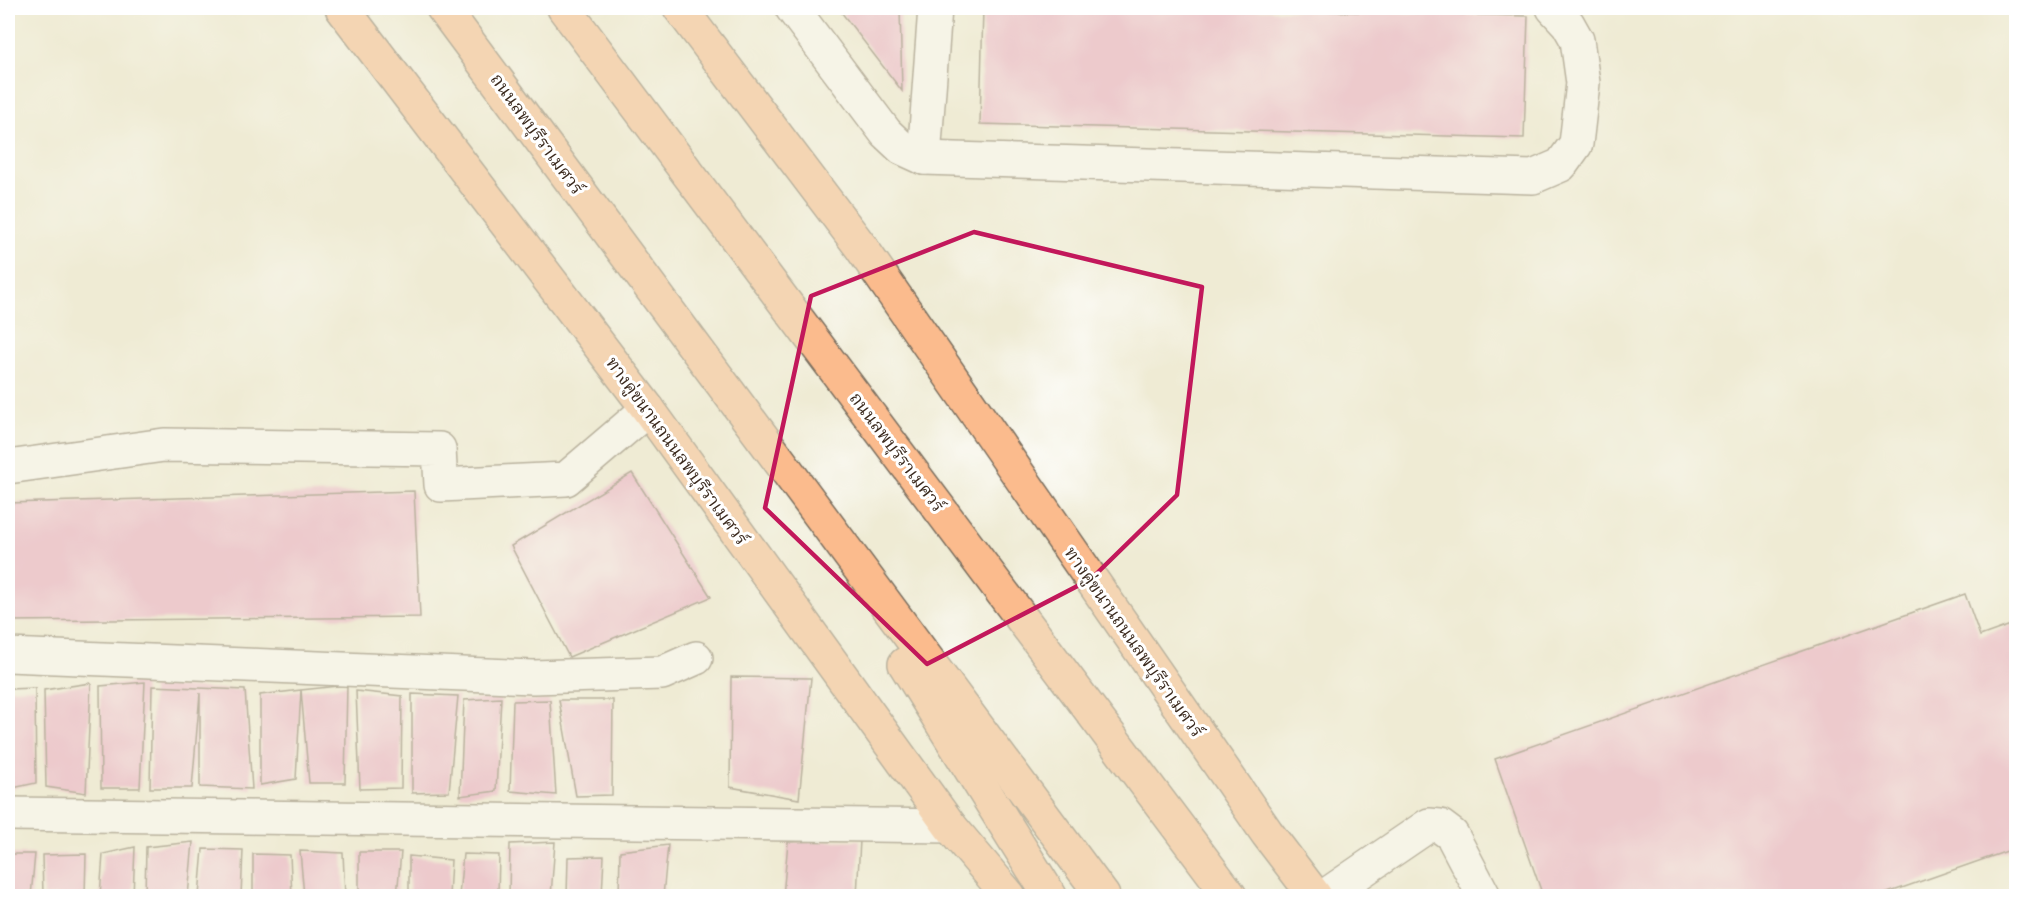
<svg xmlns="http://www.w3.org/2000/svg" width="2024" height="904" viewBox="0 0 2024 904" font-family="Alegreya,'Noto Serif Thai',serif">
  <rect width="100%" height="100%" fill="#fff"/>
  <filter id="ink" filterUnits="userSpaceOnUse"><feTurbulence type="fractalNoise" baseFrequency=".0167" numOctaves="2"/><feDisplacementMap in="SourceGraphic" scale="12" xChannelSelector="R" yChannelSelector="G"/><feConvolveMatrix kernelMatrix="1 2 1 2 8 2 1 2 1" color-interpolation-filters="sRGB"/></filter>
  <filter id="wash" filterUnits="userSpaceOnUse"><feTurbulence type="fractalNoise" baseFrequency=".008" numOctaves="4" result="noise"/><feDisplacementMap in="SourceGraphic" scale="24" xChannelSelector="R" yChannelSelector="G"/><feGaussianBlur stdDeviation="1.35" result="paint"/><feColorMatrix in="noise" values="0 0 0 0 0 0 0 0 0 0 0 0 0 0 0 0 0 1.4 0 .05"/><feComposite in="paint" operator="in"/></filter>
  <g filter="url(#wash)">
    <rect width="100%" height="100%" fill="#efebd4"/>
    <g id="blocks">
      <g fill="#eba2c4">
        <polygon points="838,8 900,8 902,91"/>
        <polygon points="983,8 1189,8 1528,16 1524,138 980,124"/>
        <polygon points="632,473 711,597 569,657 511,546"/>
        <polygon points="414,491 420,617 8,621 8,503"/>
        <polygon points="1965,594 1980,636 2016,623 2016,848 1879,896 1543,896 1495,759"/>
        <polygon points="731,677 811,678 799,799 730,787"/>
        <polygon points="145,682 140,788 101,788 100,686"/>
        <polygon points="91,683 86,793 46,787 44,690"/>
        <polygon points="347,685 345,783 309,783 301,690 296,779 260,785 260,695 301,690"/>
        <polygon points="152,686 245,690 252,789 200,787 200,693 192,788 150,788"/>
        <polygon points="35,688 36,783 8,789 8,689"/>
        <polygon points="356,691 402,696 401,788 360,789"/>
        <polygon points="412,694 458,696 449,792 412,793"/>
        <polygon points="501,698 496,791 460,796 464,700"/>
        <polygon points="550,700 556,795 510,791 513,701"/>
        <polygon points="559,700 613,700 612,795 576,796"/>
        <polygon points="860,840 857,896 783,896 788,842"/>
        <polygon points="193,842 188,896 145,896 146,847"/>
        <polygon points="555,842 551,896 509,896 510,844"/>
        <polygon points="668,845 663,896 619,896 620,851"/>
        <polygon points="135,847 133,896 100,896 103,854"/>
        <polygon points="203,849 243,850 241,896 199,896"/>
        <polygon points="300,851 343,853 345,896 304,896"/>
        <polygon points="359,852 401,852 397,896 359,896"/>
        <polygon points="8,854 35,854 31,896 8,896"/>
        <polygon points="86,854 85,896 43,896 42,855"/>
        <polygon points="253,854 290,855 292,896 253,896"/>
        <polygon points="463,854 499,855 498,896 459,896"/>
        <polygon points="409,856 451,860 449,896 409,896"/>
        <polygon points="604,856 602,896 567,896 568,857"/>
      </g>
    </g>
  </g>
  <g filter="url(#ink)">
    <use href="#blocks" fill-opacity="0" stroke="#7a6e5e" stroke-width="1.5"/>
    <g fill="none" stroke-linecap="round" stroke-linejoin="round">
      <g stroke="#7a6e5e" stroke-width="36">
        <g id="minor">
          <polyline points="792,8 886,133 902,148 924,158 1533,177 1561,165 1576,144 1583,83 1577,40 1568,24 1553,8"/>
          <polyline points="924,158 935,8"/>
          <polyline points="8,467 164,445 439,449 441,485 566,479 648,409"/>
          <polyline points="8,655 533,677 662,673 696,658"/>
          <polyline points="8,814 950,826"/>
          <polyline points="1325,896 1429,825 1440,826 1452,835 1484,896"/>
        </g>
      </g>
      <g stroke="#7a6e5e" stroke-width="36">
        <g id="major">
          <polyline points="342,8 648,409 950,826 1009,896"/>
          <polyline points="443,8 1103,896"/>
          <polyline points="564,8 1230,896"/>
          <polyline points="680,8 861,247 1267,833 1315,896"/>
          <polyline points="905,664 1050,896"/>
        </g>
      </g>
      <use href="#minor" stroke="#fff" stroke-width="33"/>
      <use href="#major" stroke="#fbbb8d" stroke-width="33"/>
    </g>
  </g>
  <path d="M0 0H2024V904H0ZM974,232l228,55 -25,208 -86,84 -164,85 -162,-156 46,-212z" fill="#efebd4" fill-opacity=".55" fill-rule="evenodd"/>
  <path fill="none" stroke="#c2185b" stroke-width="4.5" stroke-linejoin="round" d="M974,232l228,55 -25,208 -86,84 -164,85 -162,-156 46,-212z"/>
  <g text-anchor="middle" stroke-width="6" stroke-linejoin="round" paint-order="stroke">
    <g font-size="18" fill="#3b2a1e" stroke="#fff">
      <text transform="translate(537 134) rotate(54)" y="6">ถนนลพบุรีราเมศวร์</text>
      <text transform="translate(677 451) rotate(54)" y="6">ทางคู่ขนานถนนลพบุรีราเมศวร์</text>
      <text transform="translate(897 452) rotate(53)" y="6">ถนนลพบุรีราเมศวร์</text>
      <text transform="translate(1134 642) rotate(55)" y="6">ทางคู่ขนานถนนลพบุรีราเมศวร์</text>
    </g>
  </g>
  <rect width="2024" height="904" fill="none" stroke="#fff" stroke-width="30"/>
</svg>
